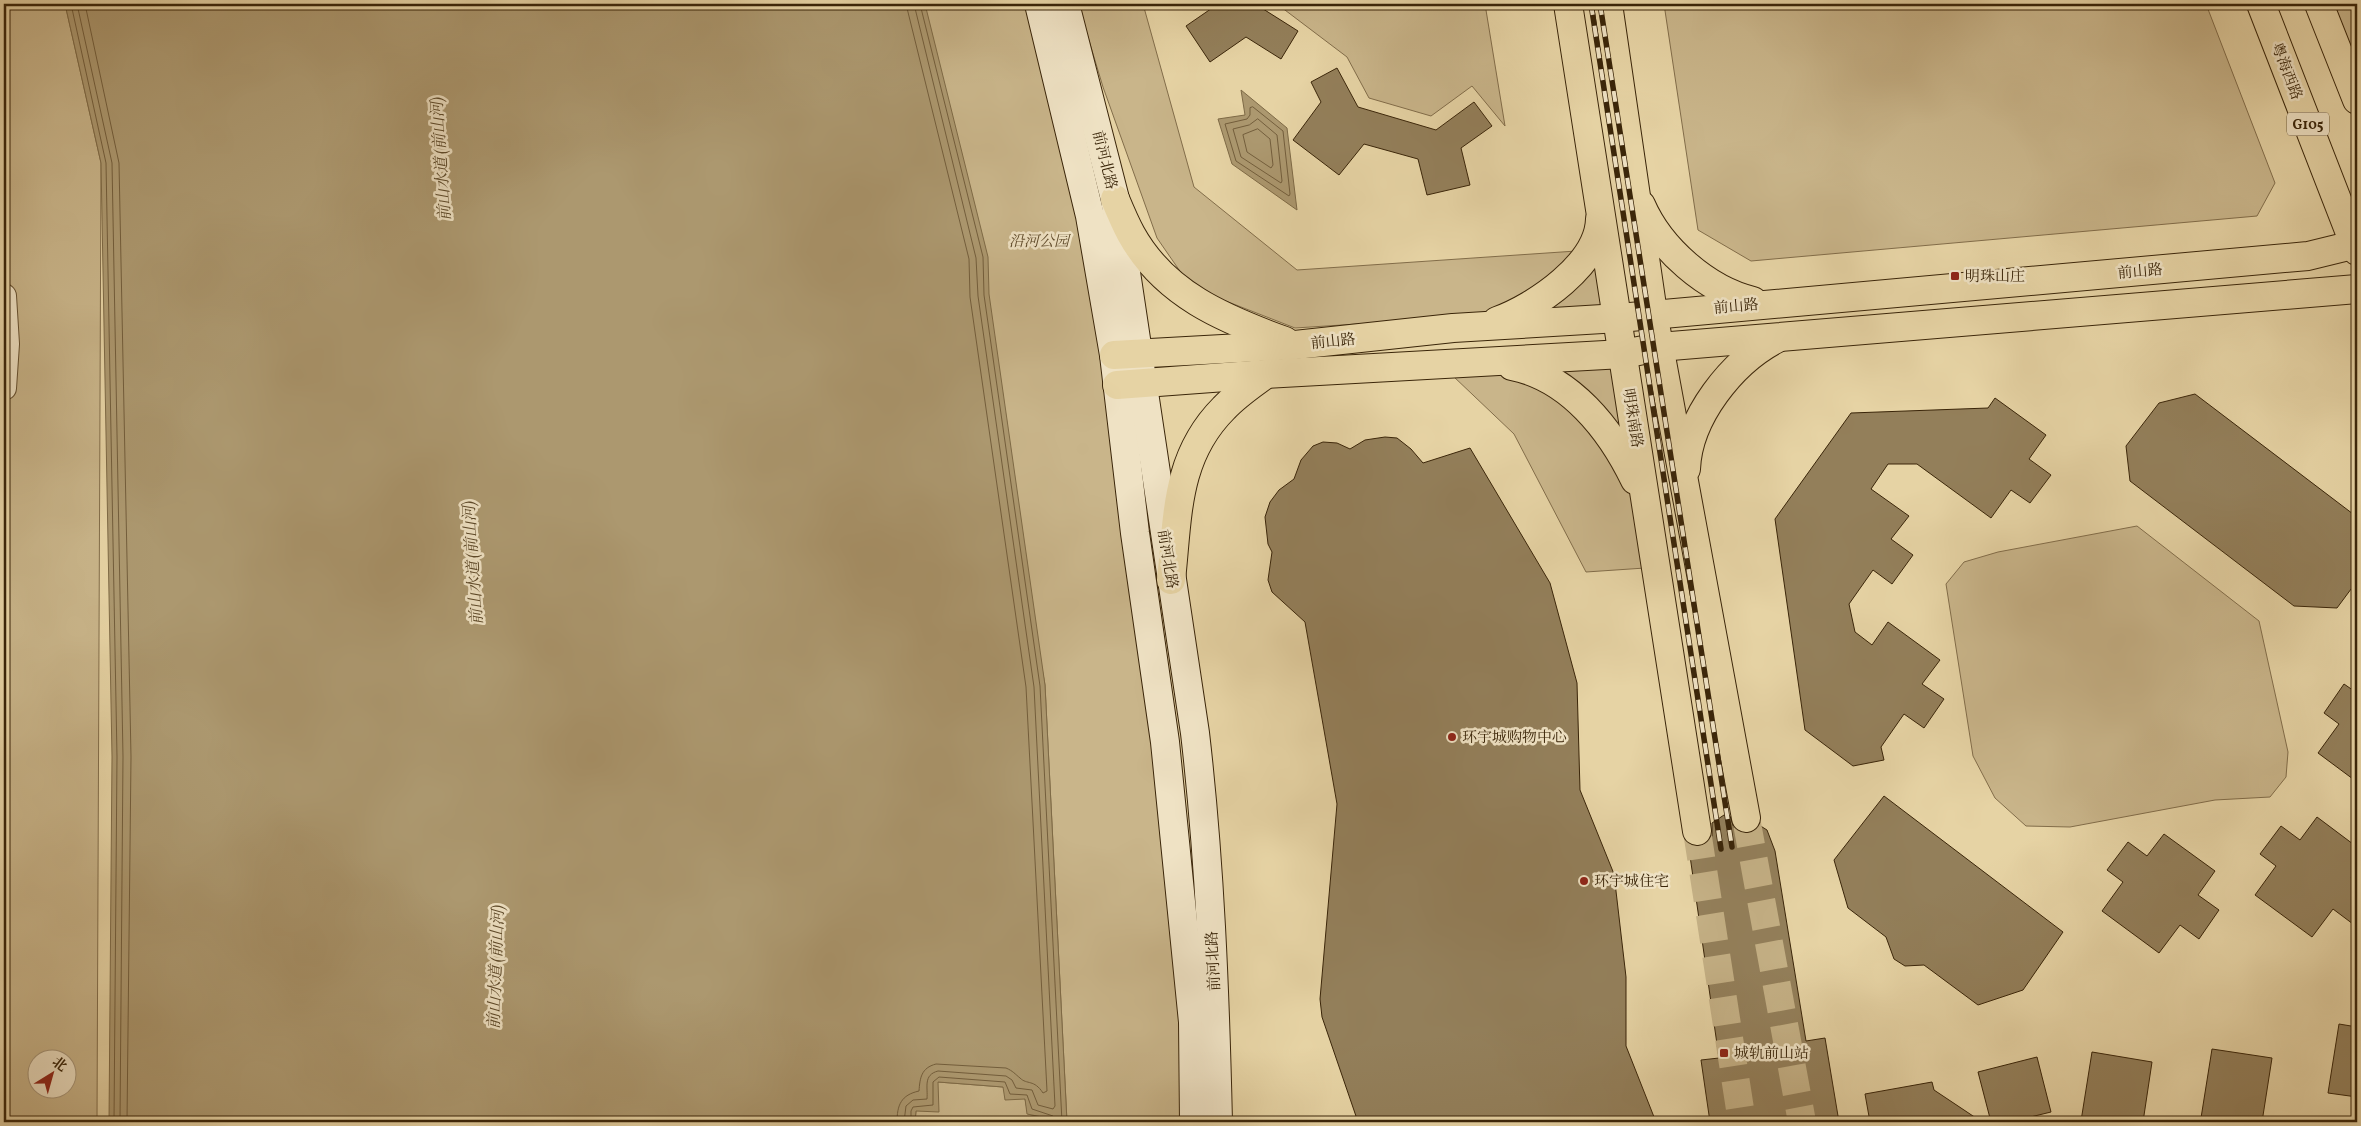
<svg xmlns="http://www.w3.org/2000/svg" width="2361" height="1126" viewBox="0 0 2361 1126" font-family="Vollkorn,'Noto Serif SC',serif">
  <rect width="100%" height="100%" fill="#e6d3a4"/>
  <filter id="stains"><feTurbulence type="fractalNoise" baseFrequency=".004" numOctaves="4"/><feColorMatrix values="0 0 0 0 .2 0 0 0 0 .09 0 0 0 0 .02 0 0 0 .5 -.17"/></filter>
  <radialGradient id="worn" r=".72"><stop offset=".6" stop-color="#630" stop-opacity="0"/><stop offset="1" stop-color="#630" stop-opacity=".3"/></radialGradient>
  <g fill="#c9b58a" stroke="#826d4a" fill-rule="evenodd">
    <path d="M4,4h61l36,159 -4,959h-93zM38,1058h30v30h-30z"/>
    <polygon points="924,4 1046,4 1108,225 1141,439 1194,1081 1190,1122 1067,1122 1045,685"/>
    <polygon points="1078,4 1143,4 1194,187 1297,270 1591,250 1607,308 1295,328 1218,298 1184,277 1157,238 1103,87"/>
    <polygon points="1277,4 1485,4 1505,126 1472,86 1431,116 1369,98 1347,57"/>
    <polygon points="1664,4 2206,4 2275,183 2257,216 1751,261 1698,230"/>
    <polygon points="2328,4 2357,4 2357,78"/>
    <polygon points="1614,365 1645,568 1586,572 1514,434 1453,376"/>
    <polygon points="2137,526 2259,621 2288,752 2286,777 2270,797 2215,800 2070,827 2026,826 1995,798 1973,756 1946,584 1964,562 1998,552"/>
    <polygon points="938,1082 1003,1087 1025,1099 1028,1114 1060,1122 915,1122 916,1111"/>
  </g>
  <g fill="#ac986f" stroke="#7e6a46">
    <polygon points="65,4 925,4 988,257 989,294 1045,685 1067,1122 1027,1114 1025,1099 1005,1100 1003,1087 938,1082 939,1112 916,1111 915,1122 109,1122 112,757 101,163"/>
    <polygon points="1241,90 1287,128 1297,210 1232,164 1218,119 1245,115"/>
  </g>
  <g fill="none" stroke-linecap="round" stroke-linejoin="round">
    <g stroke="#735e3c" stroke-width="1">
      <polyline points="71,4 106,163 117,757 114,1122"/>
      <polyline points="77,4 112,163 123,757 120,1122"/>
      <polyline points="85,4 119,163 131,757 127,1122"/>
      <polyline points="920,4 983,257 984,295 1040,686 1062,1122"/>
      <polygon points="1253,107 1283,131 1290,194 1289,196 1236,161 1225,124 1247,119 1250,115 1250,108"/>
      <polygon points="1258,119 1277,135 1282,181 1281,183 1241,157 1233,129 1249,125"/>
      <polygon points="1258,129 1270,139 1273,165 1271,168 1247,152 1243,135"/>
      <path d="M897,1122c0,-17 4,-27 22,-31 1,-13 2,-23 17,-27l70,4c7,3 9,6 14,10 7,7 14,1 23,15l4,-2 -21,-404 -56,-390 -1,-38 -63,-255"/>
      <path d="M904,1122l2,-16 7,-6 14,-1c1,-12 -4,-24 11,-28l68,5 6,4 4,8 16,2 6,15 15,4 2,-3 -21,-419 -56,-391 -2,-38 -62,-254"/>
      <polyline points="911,1122 911,1111 913,1107 933,1105 933,1082 939,1077 1005,1082 1010,1094 1027,1095 1032,1109 1053,1116 1056,1122"/>
    </g>
  </g>
  <g fill="#937f5a" stroke="#3a2509">
    <polygon points="1218,4 1259,4 1260,7 1298,31 1281,59 1246,37 1210,62 1186,26"/>
    <polygon points="1337,68 1358,107 1436,130 1474,102 1492,126 1461,148 1470,185 1427,195 1418,159 1364,144 1339,175 1293,140 1321,102 1311,82"/>
    <polygon points="2195,394 2357,517 2357,581 2337,608 2294,606 2130,481 2126,446 2159,403"/>
    <polygon points="1995,398 2046,435 2029,459 2051,475 2030,503 2011,490 1991,518 1917,464 1888,464 1871,489 1909,516 1891,539 1913,555 1892,584 1873,570 1849,604 1855,632 1872,645 1888,622 1940,660 1922,684 1944,699 1924,728 1904,714 1881,747 1884,760 1853,766 1805,730 1775,519 1851,413 1988,408"/>
    <polygon points="1385,437 1397,438 1411,449 1423,463 1470,448 1550,583 1577,683 1580,790 1614,874 1626,977 1626,1046 1656,1122 1358,1122 1322,1017 1320,999 1337,804 1305,622 1272,592 1268,580 1272,552 1268,544 1265,517 1270,502 1279,490 1294,479 1301,460 1313,446 1323,442 1337,443 1350,449 1365,440"/>
    <polygon points="2344,684 2357,693 2357,782 2318,753 2339,724 2324,713"/>
    <polygon points="1884,796 2063,932 2023,990 1978,1005 1924,965 1905,966 1894,959 1886,937 1848,908 1834,860"/>
    <polygon points="1724,815 1730,816 1734,828 1740,832 1749,833 1759,825 1767,830 1775,851 1806,1041 1825,1038 1839,1122 1710,1122 1701,1060 1719,1058 1689,849 1690,845 1699,846 1707,843 1712,836 1712,823"/>
    <polygon points="2317,817 2357,847 2357,870 2351,878 2357,883 2357,927 2333,909 2312,937 2255,895 2276,866 2260,854 2281,826 2300,840"/>
    <polygon points="2164,834 2215,871 2198,895 2219,910 2199,939 2180,925 2159,953 2102,911 2123,882 2107,870 2128,842 2147,856"/>
    <polygon points="2339,1024 2357,1027 2357,1097 2328,1093"/>
    <polygon points="2212,1049 2272,1058 2262,1122 2230,1122 2201,1118"/>
    <polygon points="2092,1052 2152,1062 2143,1122 2081,1121"/>
    <polygon points="2037,1057 2051,1112 2010,1122 1991,1122 1978,1072"/>
    <polygon points="1932,1082 1934,1090 1982,1122 1870,1122 1865,1094"/>
  </g>
  <g fill="none" stroke-linecap="round" stroke-linejoin="round">
    <g stroke="#c4b085" stroke-width="28" stroke-dasharray="28 14" stroke-linecap="butt">
      <polyline points="1746,818 1802,1122"/>
      <polyline points="1697,831 1742,1122"/>
    </g>
    <g stroke="#655030" stroke-width="26">
      <polyline id="tertiary" points="4,296 7,344 4,388"/>
    </g>
    <g stroke="#3a2509" stroke-width="30">
      <g id="secondary">
        <polyline points="1039,4 1090,216 1114,355 1135,533 1165,742 1193,1022 1194,1122"/>
        <path d="M1065,4l50,195 80,534c15,129 20,259 23,389"/>
      </g>
    </g>
    <g stroke="#3a2509" stroke-width="30">
      <g id="primary">
        <polyline points="1568,4 1697,831"/>
        <polyline points="1608,4 1653,313 1746,818"/>
        <path d="M1115,199c5,12 10,24 16,35 33,60 93,85 154,107"/>
        <path d="M1641,205c19,44 66,85 112,96"/>
        <path d="M1497,321c39,-14 102,-57 103,-102"/>
        <polyline points="1114,355 1295,345 1453,328 1619,318 2308,256 2357,244"/>
        <path d="M1512,366c58,11 99,64 123,114"/>
        <polyline points="1117,385 1266,374 1623,354 1659,347 2357,289"/>
        <path d="M1686,469c2,-52 46,-107 90,-130"/>
        <path d="M1171,580c7,-64 4,-123 53,-172 12,-13 27,-23 42,-34"/>
      </g>
    </g>
    <g stroke="#3a2509" stroke-width="30">
      <g id="trunk">
        <polyline points="2261,4 2357,251"/>
        <polyline points="2319,4 2357,100"/>
      </g>
    </g>
    <use href="#tertiary" stroke="#efe2c4" stroke-width="24"/>
    <use href="#secondary" stroke="#efe2c4" stroke-width="28"/>
    <use href="#primary" stroke="#e6d3a4" stroke-width="28"/>
    <use href="#trunk" stroke="#e6d3a4" stroke-width="28"/>
    <g stroke="#3a2509" stroke-width="5.5">
      <g id="rail">
        <polyline points="1591,4 1721,849"/>
        <polyline points="1600,4 1732,847"/>
      </g>
    </g>
    <use href="#rail" stroke="#efe2c4" stroke-width="4" stroke-dasharray="11" stroke-linecap="butt"/>
  </g>
  <g fill="#8f2418" stroke="#efe2c4" stroke-width="2">
    <rect x="1950" y="271" width="10" height="10" rx="2.5"/>
    <circle cx="1452" cy="737" r="5"/>
    <circle cx="1584" cy="881" r="5"/>
    <rect x="1719" y="1048" width="10" height="10" rx="2.5"/>
  </g>
  <g text-anchor="middle" stroke-width="5" stroke-linejoin="round" paint-order="stroke">
    <rect fill="#efe2c4" stroke="#705e41" stroke-width="1" x="2287" y="112.5" width="42" height="23" rx="4"/>
    <g font-size="14" font-weight="bold" fill="#3a2509">
      <text x="2308" y="129">G105</text>
    </g>
    <g font-size="15" fill="#3a2509" stroke="#efe2c4">
      <text transform="translate(2287 71) rotate(69)" y="5">粤海西路</text>
      <text transform="translate(1105 160) rotate(76)" y="5">前河北路</text>
      <text transform="translate(2140 271) rotate(-5)" y="5">前山路</text>
      <text transform="translate(1736 306) rotate(-5)" y="5">前山路</text>
      <text transform="translate(1333 341) rotate(-6)" y="5">前山路</text>
      <text transform="translate(1633 418) rotate(81)" y="5">明珠南路</text>
      <text transform="translate(1168 559) rotate(81)" y="5">前河北路</text>
      <text transform="translate(1213 961) rotate(-93)" y="5">前河北路</text>
    </g>
    <g font-size="15" font-style="italic" fill="#5e4929" stroke="#efe2c4">
      <text x="1039" y="246">沿河公园</text>
    </g>
    <g font-size="15" fill="#3a2509" stroke="#efe2c4" text-anchor="start">
      <text x="1965" y="281">明珠山庄</text>
      <text x="1462" y="742">环宇城购物中心</text>
      <text x="1594" y="886">环宇城住宅</text>
      <text x="1734" y="1058">城轨前山站</text>
    </g>
    <g font-size="16" font-style="italic" fill="#5c4828" stroke="#efe2c4">
      <text transform="translate(440 159) rotate(-94)" y="6">前山水道 (前山河)</text>
      <text transform="translate(472 563) rotate(-94)" y="6">前山水道 (前山河)</text>
      <text transform="translate(495 967) rotate(-88)" y="6">前山水道 (前山河)</text>
    </g>
  </g>
  <rect width="2361" height="1126" fill="none" stroke="#e6d3a4" stroke-width="20"/>
  <rect x="5" y="5" width="2351" height="1116" fill="none" stroke="#3a2509" stroke-width="2.5"/>
  <rect x="10" y="10" width="2341" height="1106" fill="none" stroke="#3a2509"/>
  <g transform="translate(52 1074) rotate(37)"><circle r="24" fill="#efe2c4" stroke="#a79679"/>
  <path d="M0-4L9 19L0 12L-9 19Z" fill="#8f2418"/>
  <text y="-8" font-size="14" font-weight="bold" text-anchor="middle" fill="#3a2509">北</text>
  </g>
  <rect width="100%" height="100%" filter="url(#stains)"/>
  <rect width="100%" height="100%" fill="url(#worn)"/>
</svg>
